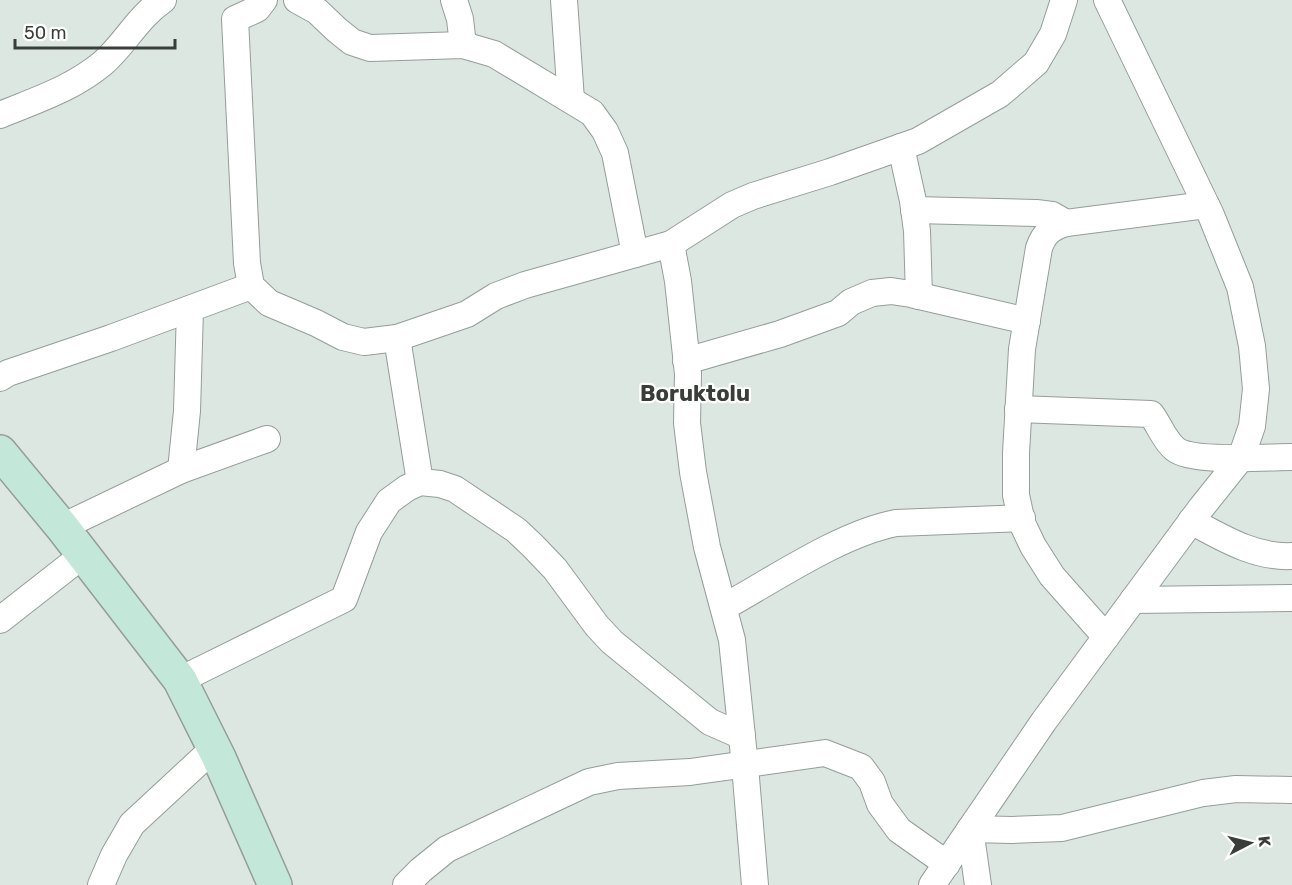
<svg xmlns="http://www.w3.org/2000/svg" width="1292" height="885" viewBox="0 0 1292 885" font-family="Rubik,sans-serif">
  <rect width="100%" height="100%" fill="#dde7e1"/>
  <g fill="none" stroke-linecap="round" stroke-linejoin="round">
    <g stroke="#949e99" stroke-width="28">
      <g id="street">
        <polyline points="264,0 257,9 235,19 247,263 251,286 269,303 316,323 343,337 364,342 397,338 467,314 496,296 525,285 671,244 732,205 753,196 830,172 918,141 1000,94 1036,63 1053,34 1064,0"/>
        <polyline points="297,0 317,11 337,30 352,42 370,48 463,45 494,54 592,113 605,131 615,153 635,254"/>
        <polyline points="454,0 460,19 463,45"/>
        <polyline points="564,0 571,100"/>
        <path d="M0,115c36,-15 72,-26 103,-52 22,-19 34,-45 60,-63"/>
        <polyline points="901,147 913,201 917,231 919,296"/>
        <polyline points="914,210 1036,213 1052,215 1066,223"/>
        <polyline points="671,244 678,281 688,374 687,423 693,472 707,547 732,640 745,766 755,885"/>
        <polyline points="397,338 420,482"/>
        <polyline points="686,361 780,334 838,313 851,302 872,293 891,291 911,294 1027,321"/>
        <polyline points="0,378 8,373 111,338 251,286"/>
        <path d="M1018,409l133,5c9,12 13,26 24,35 17,14 93,8 117,8"/>
        <polyline points="181,470 187,411 190,309"/>
        <path d="M1191,521c32,17 64,37 101,35"/>
        <polyline points="62,527 181,470 267,439"/>
        <polyline points="1133,600 1292,598"/>
        <path d="M724,607c51,-28 116,-73 172,-84l126,-5"/>
        <polyline points="0,620 83,555"/>
        <path d="M1106,637l-54,-61 -19,-30 -11,-23 -6,-28v-42l6,-104 17,-101c5,-15 13,-21 27,-25l140,-18"/>
        <polyline points="180,680 344,599 369,532 389,501 407,488 420,482 440,484 455,489 516,530 533,546 555,569 597,626 612,642 710,722 742,736"/>
        <polyline points="101,885 114,855 132,824 214,748"/>
        <polyline points="406,885 421,870 447,849 589,782 618,776 690,772 825,753 861,767 872,782 880,804 899,830 947,864"/>
        <polyline points="932,885 1044,721 1201,508 1241,458 1252,426 1256,389 1252,346 1240,287 1211,215 1107,0"/>
        <polyline points="978,885 970,829 1012,830 1062,828 1203,793 1236,789 1292,790"/>
      </g>
    </g>
    <g stroke="#949e99" stroke-width="36">
      <polyline id="secondary" points="0,452 62,527 180,680 219,758 275,885"/>
    </g>
    <use href="#street" stroke="#fff" stroke-width="26"/>
    <use href="#secondary" stroke="#c3e8d9" stroke-width="33"/>
  </g>
  <g text-anchor="middle" stroke-width="4.5" stroke-linejoin="round" paint-order="stroke">
    <g font-size="22" font-weight="bold" fill="#393e3b" stroke="#fff">
      <text x="695" y="401">Boruktolu</text>
    </g>
  </g>
  <g transform="translate(1250 843) rotate(83)" stroke="#ffffff" stroke-width="4.5" paint-order="stroke">
  <path d="M0-4.5L10 22L0 15L-10 22Z" fill="#393e3b"/>
  <text y="-9" font-size="16" font-weight="bold" text-anchor="middle" fill="#393e3b">K</text>
  </g>
  <path d="M15 39v9h160v-9" fill="none" stroke="#393e3b" stroke-width="3"/>
  <text x="24" y="39" font-size="18" fill="#393e3b" stroke="#ffffff" stroke-width="4.5" paint-order="stroke">50 m</text>
</svg>
